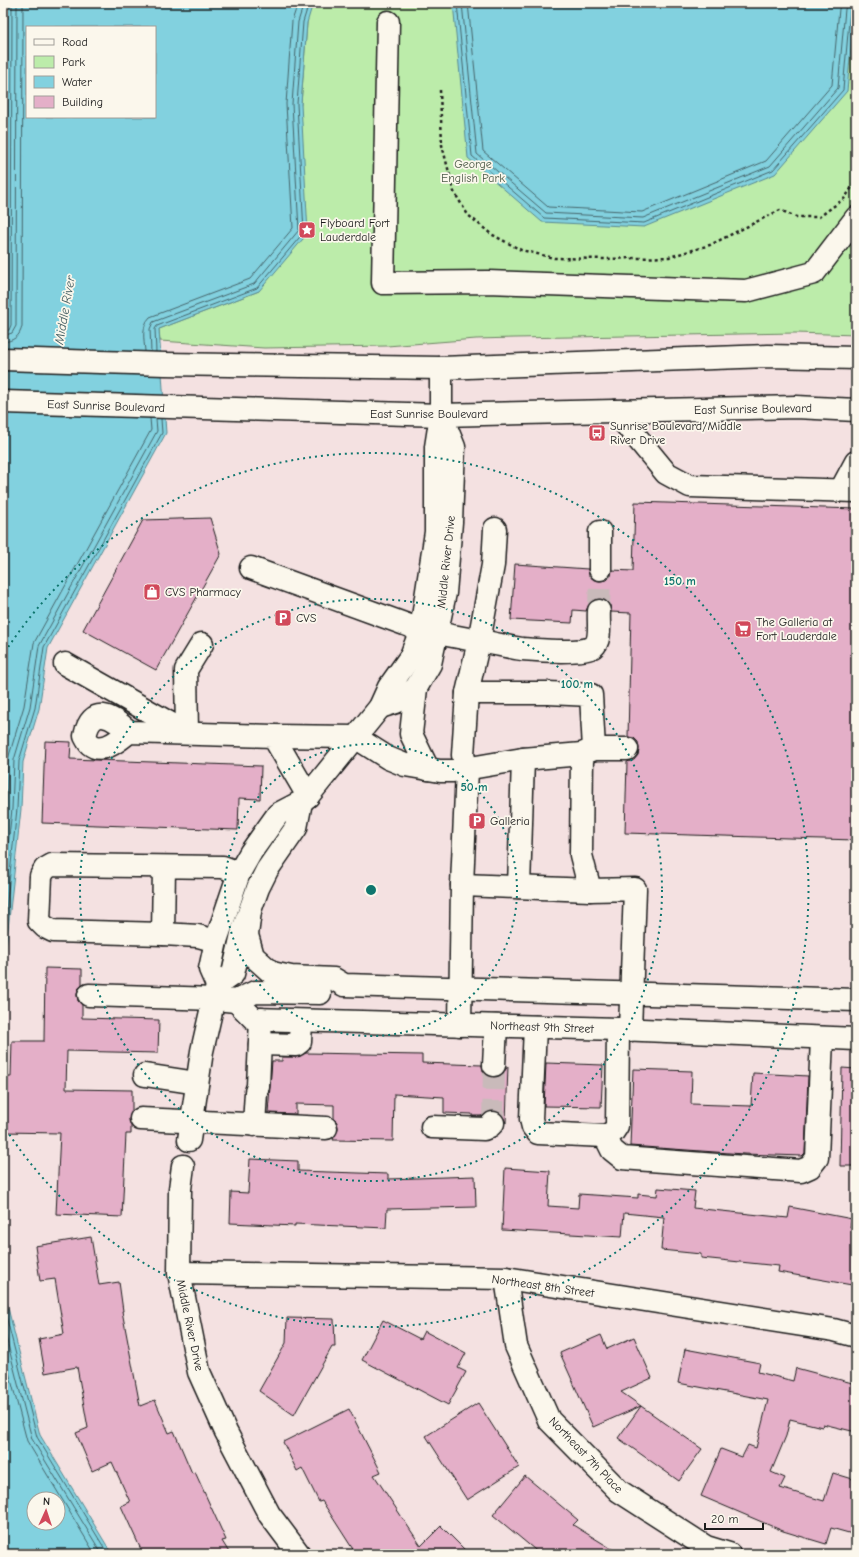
<svg xmlns="http://www.w3.org/2000/svg" width="859" height="1557" viewBox="0 0 859 1557" font-family="'Comic Neue',sans-serif">
  <rect width="100%" height="100%" fill="#f4e1e1"/>
  <filter id="ink" filterUnits="userSpaceOnUse"><feTurbulence type="fractalNoise" baseFrequency=".025" numOctaves="2"/><feDisplacementMap in="SourceGraphic" scale="8" xChannelSelector="R" yChannelSelector="G"/><feConvolveMatrix kernelMatrix="1 2 1 2 8 2 1 2 1" color-interpolation-filters="sRGB"/></filter>
  <g filter="url(#ink)">
    <polygon fill="#bcecaa" stroke="#6c8463" points="305,3 856,3 856,335 796,333 515,338 476,339 387,346 264,348 160,341 159,329 259,291 301,104 307,23"/>
    <g fill="#82d1df" stroke="#598991" fill-rule="evenodd">
      <path d="M8,3h305l-6,20 -6,81 7,129 -49,58 -100,38 7,104 -118,215 -9,61 -16,53 -2,47 -18,166v-648l4,-1zM27,27h128v90h-128z"/>
      <polygon points="453,3 855,3 847,91 775,174 644,227 542,222 468,158"/>
      <path d="M3,1288l37,147 72,119h-109zM34,1499h24v24h-24z"/>
    </g>
    <g fill="none" stroke-linecap="round" stroke-linejoin="round">
      <g stroke="#45646a" stroke-width="1">
        <polyline points="457,3 472,156 544,218 644,223 773,170 843,90 850,10 852,6 856,5"/>
        <polyline points="462,3 477,154 546,213 643,218 770,166 838,88 845,9 848,3"/>
        <polyline points="468,3 483,151 548,207 642,212 766,161 832,85 839,9 841,3"/>
        <polyline points="3,331 9,330 11,325 12,3"/>
        <polyline points="3,336 12,333 16,326 17,3"/>
        <path d="M3,342c10,-1 17,-5 19,-16l1,-323"/>
        <path d="M145,351c-1,-11 -4,-25 5,-34l100,-38 43,-51 -7,-124 6,-83 6,-18"/>
        <polyline points="151,352 150,329 153,322 254,284 299,230 292,104 298,22 304,3"/>
        <polyline points="156,352 155,329 157,326 257,288 304,232 297,104 303,22 309,3"/>
        <polyline points="3,838 6,808 8,759 24,706 34,643 151,430 150,418"/>
        <polyline points="3,893 12,809 14,760 30,707 39,646 157,431 156,419"/>
        <polyline points="3,938 17,809 19,761 35,708 44,647 162,433 161,419"/>
        <polyline points="3,1304 37,1437 108,1554"/>
        <polyline points="3,1325 32,1439 102,1554"/>
        <polyline points="3,1349 27,1441 95,1554"/>
      </g>
    </g>
    <g fill="#e4afc8" stroke="#1c1c1c">
      <polygon points="635,502 856,509 856,827 855,840 625,833 627,762 634,760 638,755 639,749 638,742 634,738 628,737 631,613 611,612 610,605 605,600 599,599 594,600 589,604 586,611 573,610 572,623 511,620 515,564 588,569 589,576 594,580 600,581 607,580 611,576 612,570 633,571"/>
      <polygon points="210,518 221,554 156,670 83,630 143,520"/>
      <polygon points="45,741 71,742 70,759 261,766 260,799 239,798 238,830 42,823"/>
      <polygon points="45,968 82,969 82,985 78,989 77,995 78,1001 82,1005 82,1018 159,1020 158,1053 67,1051 66,1089 132,1090 132,1111 129,1119 131,1126 131,1134 126,1134 122,1217 56,1214 60,1133 3,1132 3,1077 11,1077 12,1041 44,1041"/>
      <polygon points="306,1053 422,1055 422,1063 482,1065 483,1071 487,1075 493,1077 500,1076 504,1072 508,1066 506,1123 502,1114 496,1111 489,1111 481,1116 472,1116 472,1114 444,1113 444,1097 394,1094 393,1141 333,1140 338,1128 337,1123 334,1118 334,1105 296,1104 296,1114 268,1113 272,1061 282,1061 282,1057 296,1057"/>
      <polygon points="546,1063 603,1065 601,1107 544,1106"/>
      <polygon points="842,1068 856,1069 856,1166 840,1166"/>
      <polygon points="633,1069 692,1071 691,1104 751,1106 753,1073 808,1076 805,1153 802,1156 744,1154 630,1146"/>
      <polygon points="250,1159 298,1161 298,1171 388,1174 388,1179 475,1176 476,1207 387,1209 386,1228 295,1224 295,1226 230,1223 231,1192 248,1193"/>
      <polygon points="505,1168 550,1171 548,1206 578,1208 579,1194 638,1198 638,1194 657,1196 658,1188 695,1191 693,1208 788,1218 790,1207 852,1219 850,1227 856,1228 856,1264 852,1285 778,1272 779,1266 701,1258 701,1254 661,1250 664,1217 624,1213 622,1237 502,1230"/>
      <polygon points="91,1237 99,1285 119,1282 123,1311 122,1311 140,1406 155,1400 169,1433 174,1431 192,1473 195,1472 226,1540 222,1541 230,1554 143,1554 121,1506 130,1502 112,1462 92,1471 76,1433 88,1428 77,1367 45,1373 39,1339 64,1334 55,1279 40,1281 35,1246"/>
      <polygon points="287,1318 334,1319 335,1347 332,1347 294,1415 259,1391 286,1343"/>
      <polygon points="383,1320 420,1339 424,1331 466,1353 458,1368 466,1372 448,1405 362,1360"/>
      <polygon points="601,1335 607,1349 634,1337 652,1378 621,1392 702,1449 679,1481 618,1438 641,1406 593,1427 560,1353"/>
      <polygon points="685,1349 760,1363 758,1372 793,1381 796,1368 856,1384 856,1432 823,1424 822,1427 790,1419 786,1436 771,1472 785,1478 780,1488 824,1501 833,1473 856,1480 856,1535 831,1528 826,1544 783,1531 701,1496 721,1449 742,1457 748,1445 756,1448 768,1400 678,1383"/>
      <polygon points="478,1403 519,1467 467,1500 426,1436"/>
      <polygon points="349,1409 381,1472 374,1475 421,1546 441,1526 469,1554 356,1554 322,1501 319,1502 302,1468 297,1471 283,1442"/>
      <polygon points="525,1476 578,1520 573,1525 620,1554 540,1554 493,1515"/>
    </g>
    <g fill="none" stroke-linecap="round" stroke-linejoin="round">
      <g stroke="#c9baba" stroke-width="22" stroke-dasharray="22 11" stroke-linecap="butt">
        <polyline points="599,611 600,569"/>
        <polyline points="493,1123 494,1065"/>
      </g>
      <g stroke="#1c1c1c" stroke-width="25">
        <g id="minor">
          <polyline points="388,22 383,283 488,282 746,291 814,273 856,218"/>
          <polyline points="615,411 666,473 690,486 856,491"/>
          <polyline points="841,490 856,462"/>
          <path d="M495,529l-2,36 -14,76c14,2 29,6 43,8 12,1 62,5 71,-2 9,-7 5,-25 6,-36"/>
          <polyline points="251,568 421,630"/>
          <polyline points="600,569 600,532"/>
          <polyline points="437,633 479,641 467,693 463,755 467,769 462,885 460,1025"/>
          <polyline points="65,664 187,733 186,670 202,644"/>
          <polyline points="416,688 411,734 428,769"/>
          <polyline points="380,707 396,702 416,688 430,664 445,593 451,522 454,447 441,415"/>
          <path d="M129,732c-9,7 -26,23 -39,12 -2,-2 -4,-6 -5,-8 7,-32 27,-20 44,-4l144,4 35,60"/>
          <polyline points="273,736 355,737 388,758 405,765 440,771 453,771 523,759 582,754 594,749 591,695 548,693 467,693"/>
          <polyline points="594,749 627,749"/>
          <polyline points="582,754 581,855 590,890"/>
          <polyline points="164,867 163,934 53,931 45,927 39,921 41,876 45,869 52,865 223,867 239,873"/>
          <polyline points="462,885 590,890 635,889 630,1030"/>
          <polyline points="519,887 523,759"/>
          <polyline points="250,911 247,935 253,956 272,973 291,977 334,979 344,985 856,1000"/>
          <polyline points="163,934 198,936 216,941"/>
          <polyline points="217,985 233,974 243,930 258,888 267,870 296,828 301,802"/>
          <polyline points="89,995 215,999 236,1001 255,992 320,993"/>
          <polyline points="236,1001 254,1019 618,1029 856,1039"/>
          <polyline points="535,1027 531,1119 533,1127 538,1133 605,1136"/>
          <polyline points="618,1029 617,1126 613,1132 605,1136 612,1150 622,1158 801,1171 810,1167 817,1158 822,1038"/>
          <polyline points="260,1044 296,1045 300,1042 301,1021"/>
          <polyline points="494,1065 496,1026"/>
          <polyline points="145,1075 197,1083"/>
          <polyline points="141,1119 326,1128"/>
          <polyline points="254,1125 256,1092 258,1086 261,1019"/>
          <polyline points="432,1127 484,1129 490,1126 493,1123"/>
          <polyline points="189,1140 202,1051 217,985 210,969 216,941 239,873 251,852 278,814 301,802 308,796 380,707 389,687 411,656 421,630 436,532 436,447 441,415 441,368"/>
          <polyline points="183,1166 180,1189 179,1273 199,1372 226,1432 269,1514 299,1554"/>
          <polyline points="179,1273 506,1278 834,1330 856,1336"/>
          <polyline points="506,1278 516,1346 549,1420 619,1491 706,1547 729,1554"/>
        </g>
      </g>
      <g stroke="#1c1c1c" stroke-width="25">
        <g id="major">
          <polyline points="3,359 165,364 441,368 768,356 856,358"/>
          <polyline points="3,402 441,415 796,407 856,410"/>
        </g>
      </g>
      <polyline stroke="#1c1c1c" stroke-width="2.5" stroke-dasharray="3 3" stroke-linecap="butt" points="440,90 442,145 454,192 468,215 491,234 521,250 554,258 606,259 669,257 710,245 780,210 796,217 819,217 845,198 856,181"/>
      <use href="#minor" stroke="#fbf7ec" stroke-width="22"/>
      <use href="#major" stroke="#fbf7ec" stroke-width="22"/>
    </g>
  </g>
  <g fill="none" stroke="#0f766e" stroke-width="2" stroke-dasharray="2 4">
    <circle cx="371" cy="890" r="146"/>
    <circle cx="371" cy="890" r="291"/>
    <path d="M5 652A437 437 0 1 1 5 1128"/>
  </g>
  <defs>
    <g id="sight-square" transform="scale(0.9)"><rect x="-9" y="-9" width="18" height="18" rx="4" fill="#d1495b" stroke="#fbf7ec"/><path d="M0-6L1.8-2.2L6-1.7L2.9 1.2L3.7 5.4L0 3.3L-3.7 5.4L-2.9 1.2L-6-1.7L-1.8-2.2Z" fill="#fff"/></g>
    <g id="bus-square" transform="scale(0.9)"><rect x="-9" y="-9" width="18" height="18" rx="4" fill="#d1495b" stroke="#fbf7ec"/><path d="M-5-6H5V4H4V6H2V4H-2V6H-4V4H-5ZM-3.5-4V0h7V-4ZM-3.5 1.2v1.5H-2V1.2ZM2 1.2v1.5H3.5V1.2Z" fill="#fff"/></g>
    <g id="shop-square" transform="scale(0.9)"><rect x="-9" y="-9" width="18" height="18" rx="4" fill="#d1495b" stroke="#fbf7ec"/><path d="M-5-2.5h2.3a2.7 3.5 0 0 1 5.4 0H5L5.5 6h-11ZM-1.5-2.5h3a1.5 2.3 0 0 0-3 0Z" fill="#fff"/></g>
    <g id="parking-square" transform="scale(0.9)"><rect x="-9" y="-9" width="18" height="18" rx="4" fill="#d1495b" stroke="#fbf7ec"/><path d="M-3.5-5.5H1a3.5 3.5 0 0 1 0 7H-1V5.5H-3.5ZM-1-3.4V-.6H.8a1.4 1.4 0 0 0 0-2.8Z" fill="#fff"/></g>
    <g id="supermarket-square" transform="scale(0.9)"><rect x="-9" y="-9" width="18" height="18" rx="4" fill="#d1495b" stroke="#fbf7ec"/><path d="M-6-5.5h2.5l.6 2H6L4.5 2H-2.5L-4.4-4H-6ZM-1.5 3.2a1.3 1.3 0 1 0 .1 0ZM3 3.2a1.3 1.3 0 1 0 .1 0Z" fill="#fff"/></g>
  </defs>
  <g fill-rule="evenodd">
    <use href="#sight-square" x="307" y="230"/>
    <use href="#bus-square" x="597" y="433"/>
    <use href="#shop-square" x="152" y="592"/>
    <use href="#parking-square" x="283" y="618"/>
    <use href="#supermarket-square" x="743" y="629"/>
    <use href="#parking-square" x="477" y="821"/>
  </g>
  <g text-anchor="middle" stroke-width="3.5" stroke-linejoin="round" paint-order="stroke">
    <g font-size="12" fill="#4c5a47" stroke="#fbf7ec">
      <text x="473" y="168">George<tspan x="473" dy="14">English Park</tspan></text>
    </g>
    <g font-size="12" fill="#1c1c1c" stroke="#fbf7ec" text-anchor="start">
      <text x="320" y="227">Flyboard Fort<tspan x="320" dy="14">Lauderdale</tspan></text>
      <text x="610" y="430">Sunrise Boulevard/Middle<tspan x="610" dy="14">River Drive</tspan></text>
      <text x="165" y="596">CVS Pharmacy</text>
      <text x="296" y="622">CVS</text>
      <text x="756" y="626">The Galleria at<tspan x="756" dy="14">Fort Lauderdale</tspan></text>
      <text x="490" y="825">Galleria</text>
    </g>
    <g font-size="12" fill="#1c1c1c" stroke="#fbf7ec">
      <text transform="translate(106 406) rotate(2)" y="4">East Sunrise Boulevard</text>
      <text transform="translate(753 409) rotate(-1)" y="4">East Sunrise Boulevard</text>
      <text x="429" y="418">East Sunrise Boulevard</text>
      <text transform="translate(446 562) rotate(-84)" y="4">Middle River Drive</text>
      <text transform="translate(542 1027) rotate(2)" y="4">Northeast 9th Street</text>
      <text transform="translate(543 1286) rotate(8)" y="4">Northeast 8th Street</text>
      <text transform="translate(190 1325) rotate(78)" y="4">Middle River Drive</text>
      <text transform="translate(586 1455) rotate(46)" y="4">Northeast 7th Place</text>
    </g>
    <g font-size="13" font-style="italic" fill="#405b60" stroke="#fbf7ec">
      <text transform="translate(64 310) rotate(-80)" y="5">Middle River</text>
    </g>
  </g>
  <circle cx="371" cy="890" r="6" fill="#0f766e" stroke="#fbf7ec" stroke-width="2"/>
  <g font-size="12" text-anchor="middle" font-weight="bold" fill="#0f766e" stroke="#fbf7ec" stroke-width="3.5" stroke-linejoin="round" paint-order="stroke">
    <text x="680" y="585">150 m</text>
    <text x="577" y="688">100 m</text>
    <text x="474" y="791">50 m</text>
  </g>
  <rect width="859" height="1557" fill="none" stroke="#fbf7ec" stroke-width="16"/>
  <rect x="8" y="8" width="843" height="1541" fill="none" stroke="#1c1c1c" stroke-width="1.5" filter="url(#ink)"/>
  <rect x="26" y="26" width="130" height="92" fill="#fbf7ec" stroke="#a29f99"/>
  <rect x="34" y="39" width="20" height="6" fill="#fbf7ec" stroke="#a29f99"/>
  <text x="62" y="46" font-size="12" fill="#1c1c1c">Road</text>
  <rect x="34" y="56" width="20" height="12" fill="#bcecaa" stroke="#a29f99"/>
  <text x="62" y="66" font-size="12" fill="#1c1c1c">Park</text>
  <rect x="34" y="76" width="20" height="12" fill="#82d1df" stroke="#a29f99"/>
  <text x="62" y="86" font-size="12" fill="#1c1c1c">Water</text>
  <rect x="34" y="96" width="20" height="12" fill="#e4afc8" stroke="#a29f99"/>
  <text x="62" y="106" font-size="12" fill="#1c1c1c">Building</text>
  <g transform="translate(46 1511) rotate(3)"><circle r="19" fill="#fbf7ec" stroke="#a29f99"/>
  <path d="M0-3L7 15L0 10L-7 15Z" fill="#d1495b"/>
  <text y="-6" font-size="11" font-weight="bold" text-anchor="middle" fill="#1c1c1c">N</text>
  </g>
  <path d="M705 1523v6h58v-6" fill="none" stroke="#1c1c1c" stroke-width="2"/>
  <text x="711" y="1523" font-size="12" fill="#1c1c1c" stroke="#fbf7ec" stroke-width="3" paint-order="stroke">20 m</text>
</svg>
